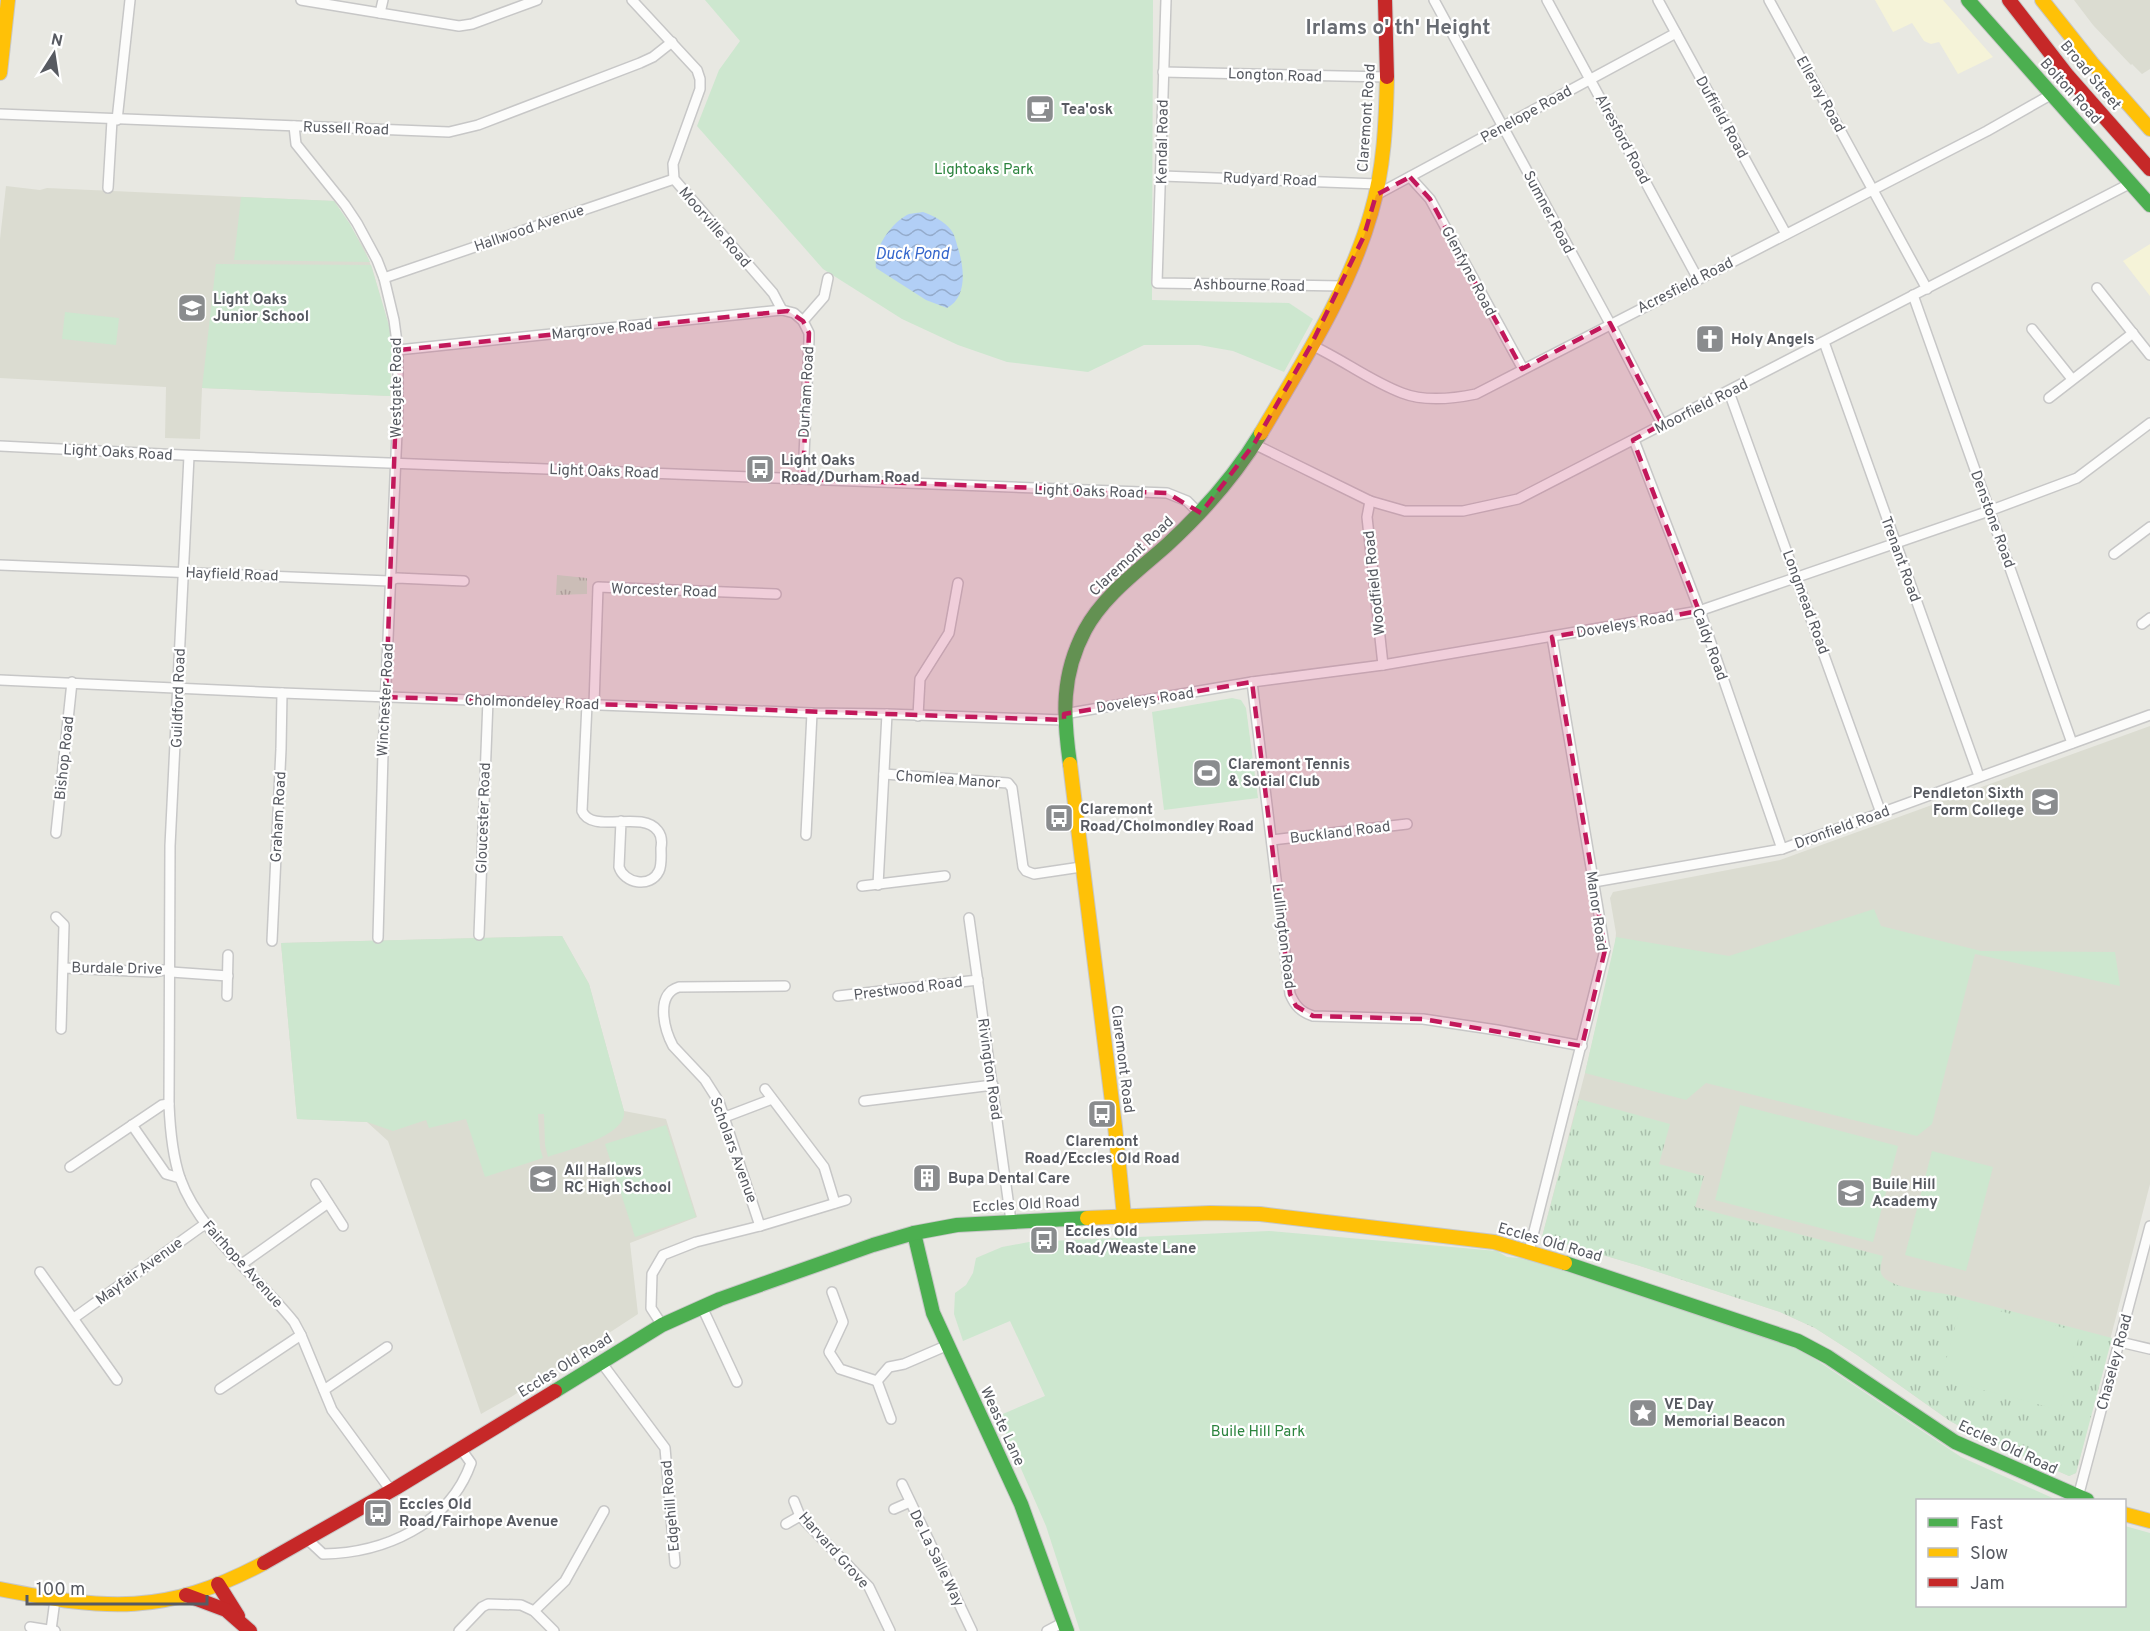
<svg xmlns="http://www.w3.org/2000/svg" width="2150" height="1631" viewBox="0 0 2150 1631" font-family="Overpass,sans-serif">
  <defs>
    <pattern id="grass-tufts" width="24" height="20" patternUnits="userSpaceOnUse" patternTransform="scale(1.5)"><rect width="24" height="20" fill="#cde7cf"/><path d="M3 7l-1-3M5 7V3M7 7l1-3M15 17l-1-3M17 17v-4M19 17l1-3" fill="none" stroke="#a9beab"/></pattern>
    <pattern id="water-waves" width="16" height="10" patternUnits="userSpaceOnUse" patternTransform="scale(1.5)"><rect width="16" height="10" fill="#b2cff6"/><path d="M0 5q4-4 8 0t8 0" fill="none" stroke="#94abcb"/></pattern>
  </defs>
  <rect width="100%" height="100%" fill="#e8e8e2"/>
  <g fill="#f5f3d8">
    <polygon points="1875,0 1943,0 1993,57 1958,74 1939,42 1931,44 1924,41 1912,23 1893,32"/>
    <polygon points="2150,244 2150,296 2123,261"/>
  </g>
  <g fill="#dbdcd1">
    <polygon points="2074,0 2150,0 2150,69 2142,74 2132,64 2131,65 2093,25"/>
    <polygon points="6,186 40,190 47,188 334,201 364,248 372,268 392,336 390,396 202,388 200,439 165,438 166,387 0,378 0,239"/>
    <polygon points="2150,726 2150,1184 2076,1473 2069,1476 1980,1437 1950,1421 1857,1355 1815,1328 1780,1312 1640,1266 1542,1237 1585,1073 1615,946 1616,933 1610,898 1613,892 1780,860"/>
    <polygon points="562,936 589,984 624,1111 666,1119 697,1217 630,1243 638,1314 511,1397 481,1414 388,1141 367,1122 297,1119 281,943"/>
  </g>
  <g fill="url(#grass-tufts)">
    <polygon points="557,575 587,578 587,594 556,595"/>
    <path d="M1579,1099l91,25 -11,40 45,12 -9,31 188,49c-2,9 -6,18 4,24 15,10 45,11 63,15 54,14 108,29 162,43l-36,135 -7,3 -89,-39 -30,-16 -93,-66 -42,-27 -35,-16 -140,-46 -98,-29z"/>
  </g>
  <g fill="#cde7cf">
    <polygon points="705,0 1153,0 1152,300 1289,303 1313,319 1284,372 1233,351 1199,345 1144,345 1088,372 1007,362 958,345 902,319 823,269 697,126 719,70 740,41"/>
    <polygon points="241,197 334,201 350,224 370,262 234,260"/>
    <polygon points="216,264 371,265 392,336 390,396 202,388"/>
    <polygon points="65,312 119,318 116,345 62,339"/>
    <polygon points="1232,698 1241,700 1246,708 1258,798 1164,810 1152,712"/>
    <polygon points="1874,909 1881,926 1981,951 2115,952 2120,986 1975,954 1932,1124 1917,1136 1706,1083 1686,1100 1585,1073 1616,937 1729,956"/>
    <path d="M562,936l27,48 35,127c3,25 -57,39 -76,46l-3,-12 -1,-31h-6l2,34 3,10 -58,19 -19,-58 -37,9 -3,-8 -33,11 -26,-9 -70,-3 -16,-176z"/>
    <polygon points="1740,1105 1898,1146 1873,1242 1715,1200"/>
    <polygon points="666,1125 696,1217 635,1237 605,1144"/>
    <polygon points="1932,1151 1993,1167 1966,1271 1905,1255"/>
    <polygon points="1269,1231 1497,1251 1507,1257 1533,1259 1794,1345 1961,1457 2057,1500 1918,1500 1918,1606 2124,1606 2125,1526 2150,1533 2150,1631 1080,1631 1046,1526 998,1416 1045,1396 1010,1321 963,1341 954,1314 955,1293 966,1285 973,1273 976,1258 1002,1247 1029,1242"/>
    <polygon points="1962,1301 2080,1332 2060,1410 1941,1379"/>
  </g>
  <path fill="url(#water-waves)" d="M923,212c11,4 21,9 28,18 4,5 5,12 7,18 6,19 10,49 -11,60l-21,-8 -50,-32c-3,-20 16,-46 33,-54 4,-1 10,-1 14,-2z"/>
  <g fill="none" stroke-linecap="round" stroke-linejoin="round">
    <g stroke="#c7c7c7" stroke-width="12">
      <g id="street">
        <polyline points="301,0 459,26 472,24 537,0"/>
        <polyline points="632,0 697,70 700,79 700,89 673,164 674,179 773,293 782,310"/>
        <polyline points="1166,0 1157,283 1342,286"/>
        <polyline points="1434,0 1613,329 1662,424"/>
        <polyline points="1547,0 1698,279"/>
        <polyline points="1658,0 1786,234"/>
        <polyline points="1769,0 1927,289"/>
        <polyline points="380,13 383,0"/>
        <polyline points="1163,72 1387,77"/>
        <polyline points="0,114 449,132 478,125 640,63 653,57 672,42"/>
        <polyline points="117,120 130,0"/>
        <polyline points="294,126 296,144 345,205 357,223 377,260 384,278 394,320 398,350 398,409 383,753 378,938"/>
        <polyline points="1162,176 1378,184"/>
        <polyline points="1410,177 1430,199 1523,369"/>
        <polyline points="108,188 112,120"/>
        <polyline points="1376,195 1676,33"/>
        <polyline points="384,278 674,179"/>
        <polyline points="2097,288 2150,355"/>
        <polyline points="1913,295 2072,743"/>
        <polyline points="2032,329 2072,379"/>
        <polyline points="1824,342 1979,776"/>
        <path d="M1311,345c31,14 59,36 91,48 23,9 50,6 74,1l511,-263 65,-37"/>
        <polyline points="398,350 782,310 794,313 803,321"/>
        <polyline points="1729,392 1881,813"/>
        <polyline points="2049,398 2133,333"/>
        <polyline points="1634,440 1702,617 1782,849"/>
        <polyline points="1254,444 1370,501 1405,511 1463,511 1518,499 2131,183"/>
        <polyline points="0,446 182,455 1167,493 1187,501 1200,514"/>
        <path d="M189,456l-19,390 -1,258c1,25 3,50 11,74 19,54 78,99 114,144l7,13 31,75 60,82"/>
        <polyline points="803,479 809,340 809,333 803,321 824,297 828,278"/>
        <polyline points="1370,501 1367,517 1383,665"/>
        <polyline points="2114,554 2150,527"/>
        <polyline points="0,565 389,581 397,578 464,581"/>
        <polyline points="2142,624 2150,618"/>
        <polyline points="0,680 282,693 812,713 887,714 1064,720"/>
        <path d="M1252,682l38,312c5,12 11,18 23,22l110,3 74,11 85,16"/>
        <path d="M587,704l-5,107c10,24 60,-2 76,20 4,5 4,11 3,17 0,8 1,17 -2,23 -9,18 -35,12 -40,-4l2,-46"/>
        <polyline points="594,705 598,587 776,594"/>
        <polyline points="1064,714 1252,682 1383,665 1699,611 1989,511 2077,478 2150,423"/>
        <polyline points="918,716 920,679 949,633 958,583"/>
        <polyline points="884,774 1008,783 1012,788 1023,867 1026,871 1034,874 1081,867"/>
        <polyline points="56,833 72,682"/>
        <polyline points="806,835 812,713"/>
        <polyline points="1272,840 1407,824"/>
        <polyline points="1594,882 1782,849 2150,715"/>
        <polyline points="878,885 887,714"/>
        <polyline points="862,886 945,876"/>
        <polyline points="56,917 64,925 61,1029"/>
        <polyline points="969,918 1011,1221"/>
        <polyline points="479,935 488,700"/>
        <polyline points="272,941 281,749 282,693"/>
        <polyline points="64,968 153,972 170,969"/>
        <polyline points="171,972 228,976"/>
        <polyline points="227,996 228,955"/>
        <polyline points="838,996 978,980"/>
        <polyline points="765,1089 824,1167 835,1203"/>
        <polyline points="864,1101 993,1085"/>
        <polyline points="725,1117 772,1099"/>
        <polyline points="132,1125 166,1174 180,1178"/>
        <polyline points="70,1167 162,1105 169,1104"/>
        <polyline points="316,1184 343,1226"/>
        <path d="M760,1226l-41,-124 -14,-22 -32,-34c-9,-17 -18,-52 6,-59l106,-1"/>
        <polyline points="1529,1251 1605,950 1552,637"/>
        <polyline points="242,1264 328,1203"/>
        <polyline points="40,1272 117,1380"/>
        <polyline points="832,1292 843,1322 829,1352 840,1369 877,1381"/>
        <polyline points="702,1307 737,1382"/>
        <polyline points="74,1318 205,1224"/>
        <polyline points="662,1325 651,1308 652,1274 663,1255 696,1242 760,1226 846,1200"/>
        <polyline points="2120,1342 2150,1349"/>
        <polyline points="601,1362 665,1448 675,1563"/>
        <polyline points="220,1389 301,1335"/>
        <polyline points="324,1390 387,1347"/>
        <polyline points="891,1419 877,1381 889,1367 904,1364 948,1345"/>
        <polyline points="902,1484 972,1631"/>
        <polyline points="2078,1497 2150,1226"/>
        <polyline points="794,1501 800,1516 869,1587 890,1631"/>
        <polyline points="894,1509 910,1502"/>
        <polyline points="786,1524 800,1516"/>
        <path d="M307,1539l16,15c61,-1 126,-29 148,-91l-10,-14"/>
        <polyline points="534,1611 565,1581 604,1511"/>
        <polyline points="30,1627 55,1631"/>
        <polyline points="51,1630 55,1600"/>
        <polyline points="459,1631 482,1607 488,1604 521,1605 534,1611 554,1631"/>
        <polyline points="1047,1631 1064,1622"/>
      </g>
    </g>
    <g stroke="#c7c7c7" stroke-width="16">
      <g id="fast">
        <polyline points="1968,0 2150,205"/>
        <path d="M1070,764c-7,-49 -9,-89 15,-134 18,-34 54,-60 82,-85 37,-34 68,-69 94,-112"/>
        <polyline points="914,1233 933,1313 1021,1504 1067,1631"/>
        <polyline points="1565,1263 1798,1341 1828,1357 1955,1442 2087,1500"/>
        <polyline points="555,1391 662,1325 720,1299 873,1245 914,1233 957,1225 1087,1218"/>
      </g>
    </g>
    <g stroke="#c7c7c7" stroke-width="16">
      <g id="slow">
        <polyline points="2042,0 2092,63 2150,129"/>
        <polyline points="0,73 8,0"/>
        <path d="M1261,433c41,-70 88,-142 110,-220 13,-44 15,-90 16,-136"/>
        <polyline points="1070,764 1115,1126 1124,1216"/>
        <polyline points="1087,1218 1210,1213 1260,1214 1494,1242 1565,1263"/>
        <polyline points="2124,1514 2150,1521"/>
        <path d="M0,1589c107,21 164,27 264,-26"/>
      </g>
    </g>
    <g stroke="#c7c7c7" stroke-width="16">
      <g id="jam">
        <polyline points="1385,0 1387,77"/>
        <polyline points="2009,0 2068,76 2150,169"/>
        <polyline points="264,1563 396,1488 555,1391"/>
        <polyline points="218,1584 238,1616"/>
        <polyline points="186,1595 226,1610 250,1631"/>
      </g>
    </g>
    <use href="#street" stroke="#fcfcfb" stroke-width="9"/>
    <use href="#fast" stroke="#4caf50" stroke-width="14"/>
    <use href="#slow" stroke="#ffc107" stroke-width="14"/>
    <use href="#jam" stroke="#c62828" stroke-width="14"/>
  </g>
  <path fill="#c2185b" fill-opacity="0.2" stroke="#c2185b" stroke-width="4.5" stroke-dasharray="12 8" stroke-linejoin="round" d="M1410,177l20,22 92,170 88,-46 52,101 -29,16 66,171 -147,26 53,313 -23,96 -159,-27 -110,-3 -17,-10 -6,-12 -38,-312 -188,32v6l-678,-23 12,-347 390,-39 15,10 6,12 -6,146 364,14 34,20 53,-69 57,-99 53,-109 12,-41z"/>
  <defs>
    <g id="cafe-square" transform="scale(1.5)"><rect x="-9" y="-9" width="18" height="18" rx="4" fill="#8a8c8e" stroke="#fff"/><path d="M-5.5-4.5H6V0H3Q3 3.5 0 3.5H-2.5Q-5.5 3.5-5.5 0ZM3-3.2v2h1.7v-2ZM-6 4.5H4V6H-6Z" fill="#fff"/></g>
    <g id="school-square" transform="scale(1.5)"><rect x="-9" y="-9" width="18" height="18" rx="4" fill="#8a8c8e" stroke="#fff"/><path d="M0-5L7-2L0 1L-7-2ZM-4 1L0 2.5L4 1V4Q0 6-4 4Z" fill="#fff"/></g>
    <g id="church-square" transform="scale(1.5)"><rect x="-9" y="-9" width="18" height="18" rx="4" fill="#8a8c8e" stroke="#fff"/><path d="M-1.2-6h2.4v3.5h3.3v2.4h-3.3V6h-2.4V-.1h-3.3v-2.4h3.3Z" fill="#fff"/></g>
    <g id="bus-square" transform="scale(1.5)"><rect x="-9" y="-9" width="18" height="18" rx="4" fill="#8a8c8e" stroke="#fff"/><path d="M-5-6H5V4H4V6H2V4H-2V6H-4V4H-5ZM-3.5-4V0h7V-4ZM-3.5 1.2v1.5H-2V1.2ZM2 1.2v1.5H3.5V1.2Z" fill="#fff"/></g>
    <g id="stadium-square" transform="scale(1.5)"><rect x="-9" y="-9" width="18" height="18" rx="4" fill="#8a8c8e" stroke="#fff"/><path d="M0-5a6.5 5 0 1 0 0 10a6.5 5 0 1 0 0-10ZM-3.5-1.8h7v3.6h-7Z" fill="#fff"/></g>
    <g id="university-square" transform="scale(1.5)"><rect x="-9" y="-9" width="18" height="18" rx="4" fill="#8a8c8e" stroke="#fff"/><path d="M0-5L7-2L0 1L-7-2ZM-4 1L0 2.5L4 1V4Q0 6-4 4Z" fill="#fff"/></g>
    <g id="building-square" transform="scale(1.5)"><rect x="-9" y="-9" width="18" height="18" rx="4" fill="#8a8c8e" stroke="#fff"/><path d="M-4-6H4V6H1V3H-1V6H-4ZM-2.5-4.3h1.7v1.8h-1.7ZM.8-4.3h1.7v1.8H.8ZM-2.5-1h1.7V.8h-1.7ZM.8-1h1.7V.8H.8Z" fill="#fff"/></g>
    <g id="sight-square" transform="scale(1.5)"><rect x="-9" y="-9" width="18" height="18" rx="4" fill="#8a8c8e" stroke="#fff"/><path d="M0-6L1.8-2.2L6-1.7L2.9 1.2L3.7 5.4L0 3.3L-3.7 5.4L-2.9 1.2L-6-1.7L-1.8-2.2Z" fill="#fff"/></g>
  </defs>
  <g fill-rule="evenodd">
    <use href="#cafe-square" x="1040" y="109"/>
    <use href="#school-square" x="192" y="308"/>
    <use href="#church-square" x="1710" y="339"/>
    <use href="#bus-square" x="760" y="469"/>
    <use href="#stadium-square" x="1207" y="773"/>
    <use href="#university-square" x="2045" y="802"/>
    <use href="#bus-square" x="1059" y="818"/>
    <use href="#bus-square" x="1102" y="1114"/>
    <use href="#building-square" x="927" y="1178"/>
    <use href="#school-square" x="543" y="1179"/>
    <use href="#school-square" x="1851" y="1193"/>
    <use href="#bus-square" x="1044" y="1240"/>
    <use href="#sight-square" x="1643" y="1413"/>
    <use href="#bus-square" x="378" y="1513"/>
  </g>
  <g text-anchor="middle" stroke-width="4.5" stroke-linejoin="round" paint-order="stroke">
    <g font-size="15" fill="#575a61" stroke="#fff">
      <text transform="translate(1275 75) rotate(2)" y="5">Longton Road</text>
      <text transform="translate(2091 75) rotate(50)" y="5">Broad Street</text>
      <text transform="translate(2071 91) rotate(48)" y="5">Bolton Road</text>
      <text transform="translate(1821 94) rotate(61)" y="5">Elleray Road</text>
      <text transform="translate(1526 114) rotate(-29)" y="5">Penelope Road</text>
      <text transform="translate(1722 117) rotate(61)" y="5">Duffield Road</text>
      <text transform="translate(1366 118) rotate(-86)" y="5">Claremont Road</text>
      <text transform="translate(346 128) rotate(2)" y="5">Russell Road</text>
      <text transform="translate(1623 139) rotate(62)" y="5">Alresford Road</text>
      <text transform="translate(1162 142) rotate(-89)" y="5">Kendal Road</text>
      <text transform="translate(1270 179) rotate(2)" y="5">Rudyard Road</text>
      <text transform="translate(1549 212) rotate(62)" y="5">Sumner Road</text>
      <text transform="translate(715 227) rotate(49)" y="5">Moorville Road</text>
      <text transform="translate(529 228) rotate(-19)" y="5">Hallwood Avenue</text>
      <text transform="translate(1469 271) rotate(62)" y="5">Glenfyne Road</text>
      <text transform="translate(1249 285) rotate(1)" y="5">Ashbourne Road</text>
      <text transform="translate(1685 285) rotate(-27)" y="5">Acresfield Road</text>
      <text transform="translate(602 329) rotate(-6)" y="5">Margrove Road</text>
      <text transform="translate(396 388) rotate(-90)" y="5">Westgate Road</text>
      <text transform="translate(806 392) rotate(-87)" y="5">Durham Road</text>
      <text transform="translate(1701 406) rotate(-27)" y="5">Moorfield Road</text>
      <text transform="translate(118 452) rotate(3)" y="5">Light Oaks Road</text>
      <text transform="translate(604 471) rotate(2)" y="5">Light Oaks Road</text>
      <text transform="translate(1089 491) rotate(2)" y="5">Light Oaks Road</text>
      <text transform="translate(1993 519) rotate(70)" y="5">Denstone Road</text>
      <text transform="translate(1131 556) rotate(-43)" y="5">Claremont Road</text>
      <text transform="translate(1901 559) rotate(70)" y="5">Trenant Road</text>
      <text transform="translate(232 574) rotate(2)" y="5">Hayfield Road</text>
      <text transform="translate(1374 583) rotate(-96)" y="5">Woodfield Road</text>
      <text transform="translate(664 590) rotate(2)" y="5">Worcester Road</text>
      <text transform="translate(1806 602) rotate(70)" y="5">Longmead Road</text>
      <text transform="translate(1625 624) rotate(-10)" y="5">Doveleys Road</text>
      <text transform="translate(1710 644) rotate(70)" y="5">Caldy Road</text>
      <text transform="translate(178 698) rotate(-88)" y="5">Guildford Road</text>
      <text transform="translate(385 700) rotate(-87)" y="5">Winchester Road</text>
      <text transform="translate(1145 700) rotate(-9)" y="5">Doveleys Road</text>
      <text transform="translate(532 702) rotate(2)" y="5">Cholmondeley Road</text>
      <text transform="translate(64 758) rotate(-84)" y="5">Bishop Road</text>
      <text transform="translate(948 779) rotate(4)" y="5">Chomlea Manor</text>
      <text transform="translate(278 817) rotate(-87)" y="5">Graham Road</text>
      <text transform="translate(483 818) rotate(-88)" y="5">Gloucester Road</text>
      <text transform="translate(1842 827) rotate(-20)" y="5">Dronfield Road</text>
      <text transform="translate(1340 832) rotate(-7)" y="5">Buckland Road</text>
      <text transform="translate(1597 911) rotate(82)" y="5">Manor Road</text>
      <text transform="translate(1284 936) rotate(83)" y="5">Lullington Road</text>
      <text transform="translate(117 968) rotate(1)" y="5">Burdale Drive</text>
      <text transform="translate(908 988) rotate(-7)" y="5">Prestwood Road</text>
      <text transform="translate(1123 1059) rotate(83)" y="5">Claremont Road</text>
      <text transform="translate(990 1069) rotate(82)" y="5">Rivington Road</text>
      <text transform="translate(734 1150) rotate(70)" y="5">Scholars Avenue</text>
      <text transform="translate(1026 1204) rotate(-3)" y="5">Eccles Old Road</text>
      <text transform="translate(1550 1242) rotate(16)" y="5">Eccles Old Road</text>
      <text transform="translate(243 1264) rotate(48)" y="5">Fairhope Avenue</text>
      <text transform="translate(139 1271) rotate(-36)" y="5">Mayfair Avenue</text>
      <text transform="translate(2114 1362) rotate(-75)" y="5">Chaseley Road</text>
      <text transform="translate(565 1365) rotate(-32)" y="5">Eccles Old Road</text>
      <text transform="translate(1003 1426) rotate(65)" y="5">Weaste Lane</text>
      <text transform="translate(2008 1447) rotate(25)" y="5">Eccles Old Road</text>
      <text transform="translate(670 1506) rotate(-95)" y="5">Edgehill Road</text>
      <text transform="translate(834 1550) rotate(48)" y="5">Harvard Grove</text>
      <text transform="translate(937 1558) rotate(64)" y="5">De La Salle Way</text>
    </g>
    <g font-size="15" font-weight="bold" fill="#575a61" stroke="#fff" text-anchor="start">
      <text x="1061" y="114">Tea'osk</text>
      <text x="213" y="304">Light Oaks<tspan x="213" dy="17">Junior School</tspan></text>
      <text x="1731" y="344">Holy Angels</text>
      <text x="781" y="465">Light Oaks<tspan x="781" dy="17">Road/Durham Road</tspan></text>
      <text x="1228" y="769">Claremont Tennis<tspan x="1228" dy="17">&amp; Social Club</tspan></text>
      <text x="2024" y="798" text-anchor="end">Pendleton Sixth<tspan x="2024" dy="17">Form College</tspan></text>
      <text x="1080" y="814">Claremont<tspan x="1080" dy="17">Road/Cholmondley Road</tspan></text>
      <text x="1102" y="1146" text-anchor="middle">Claremont<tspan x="1102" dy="17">Road/Eccles Old Road</tspan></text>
      <text x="564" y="1175">All Hallows<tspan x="564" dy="17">RC High School</tspan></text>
      <text x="948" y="1183">Bupa Dental Care</text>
      <text x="1872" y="1189">Buile Hill<tspan x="1872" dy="17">Academy</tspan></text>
      <text x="1065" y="1236">Eccles Old<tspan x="1065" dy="17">Road/Weaste Lane</tspan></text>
      <text x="1664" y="1409">VE Day<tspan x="1664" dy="17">Memorial Beacon</tspan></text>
      <text x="399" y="1509">Eccles Old<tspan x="399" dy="17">Road/Fairhope Avenue</tspan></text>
    </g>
    <g font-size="15" fill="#2c843e" stroke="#fff">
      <text x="984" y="174">Lightoaks Park</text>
      <text x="1258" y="1436">Buile Hill Park</text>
    </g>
    <g font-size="16" font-style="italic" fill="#3466cc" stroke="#fff">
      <text x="912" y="259">Duck Pond</text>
    </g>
    <g font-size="21" font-weight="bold" fill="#686c73" stroke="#fff">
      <text x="1398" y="34">Irlams o' th' Height</text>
    </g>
  </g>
  <rect x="1916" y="1499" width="210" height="108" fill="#ffffff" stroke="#bcbdc0" stroke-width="1.5"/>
  <rect x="1928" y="1518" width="30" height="9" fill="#4caf50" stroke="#bcbdc0" stroke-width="1.5"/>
  <text x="1970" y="1529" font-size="18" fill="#575a61">Fast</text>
  <rect x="1928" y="1548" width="30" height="9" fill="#ffc107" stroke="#bcbdc0" stroke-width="1.5"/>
  <text x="1970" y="1559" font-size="18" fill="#575a61">Slow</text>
  <rect x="1928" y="1578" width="30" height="9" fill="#c62828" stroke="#bcbdc0" stroke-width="1.5"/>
  <text x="1970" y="1589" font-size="18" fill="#575a61">Jam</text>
  <g transform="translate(54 54) rotate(12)" stroke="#ffffff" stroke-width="4.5" paint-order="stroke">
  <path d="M0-4.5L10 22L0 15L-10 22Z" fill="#575a61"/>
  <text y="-9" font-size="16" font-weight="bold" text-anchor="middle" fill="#575a61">N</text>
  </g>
  <path d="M27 1595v9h180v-9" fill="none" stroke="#575a61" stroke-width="3"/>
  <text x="36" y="1595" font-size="18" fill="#575a61" stroke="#ffffff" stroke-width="4.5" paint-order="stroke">100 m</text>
</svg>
